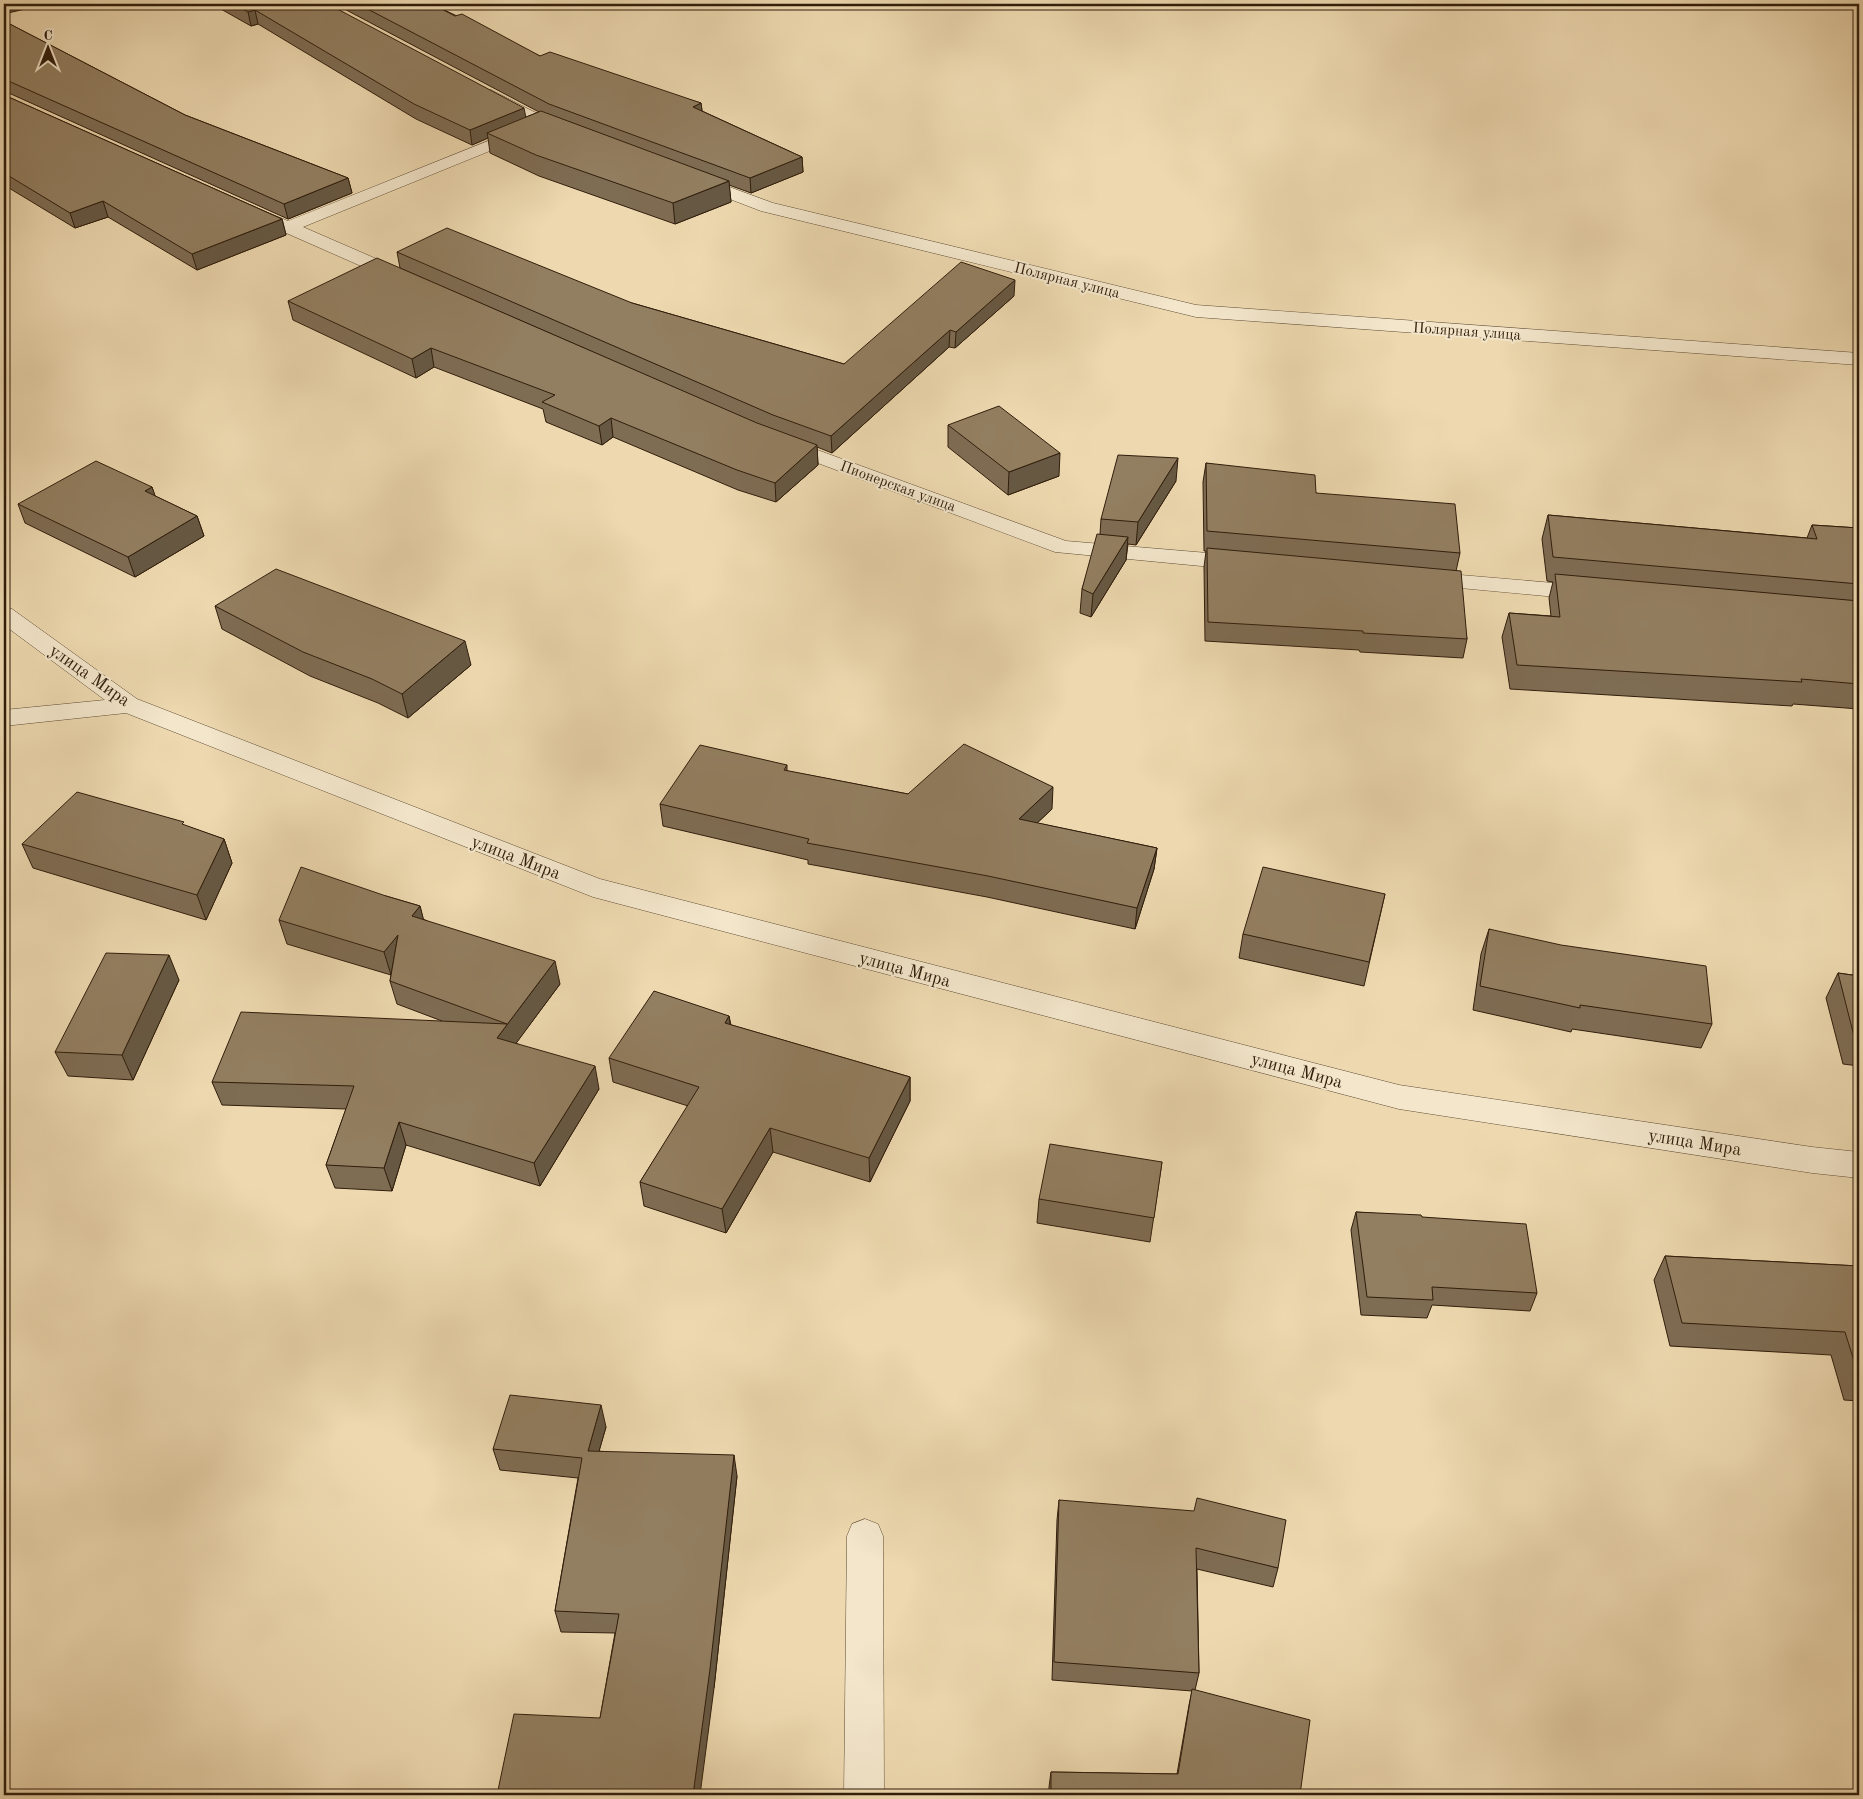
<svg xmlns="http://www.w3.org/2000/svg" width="1863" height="1799" viewBox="0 0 1863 1799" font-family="'Old Standard TT',serif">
  <rect width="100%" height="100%" fill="#edd8af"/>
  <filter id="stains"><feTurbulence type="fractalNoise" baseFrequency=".004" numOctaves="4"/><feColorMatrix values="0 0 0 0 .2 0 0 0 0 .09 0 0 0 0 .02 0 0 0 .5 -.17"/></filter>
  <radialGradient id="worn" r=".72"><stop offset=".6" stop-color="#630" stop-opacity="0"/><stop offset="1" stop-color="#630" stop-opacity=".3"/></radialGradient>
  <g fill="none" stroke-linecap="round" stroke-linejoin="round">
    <g stroke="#5f4c34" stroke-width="1">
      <polygon id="service" points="865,1519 878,1524 883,1536 884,1795 844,1795 847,1536 852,1524"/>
    </g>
    <g stroke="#5f4c34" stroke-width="1">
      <g id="minor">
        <path d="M491,90l59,30 21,8 2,3 -2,3c-18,5 -68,-26 -86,-36l-2,-3 2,-3z"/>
        <polygon points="523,127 529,129 531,132 529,135 303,227 409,273 411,277 409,281 402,283 395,281 243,214 240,210 243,206 249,205 288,221"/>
        <polygon points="694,174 773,203 1196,305 1859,353 1859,365 1196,317 761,211 688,183 685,179 688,175"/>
        <polygon points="782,437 1066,541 1243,556 1251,558 1254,563 1251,568 1243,570 1055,552 775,447 772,443 775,439"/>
        <polygon points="1425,572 1589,586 1597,588 1601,593 1597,598 1589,600 1417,584 1414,579 1417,574"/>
        <polygon points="4,607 12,609 137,699 600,879 1399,1085 1812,1147 1859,1152 1859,1178 1812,1173 1399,1109 593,897 126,713 4,726 4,710 105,700 4,625"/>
      </g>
    </g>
    <use href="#service" fill="#f3e6cb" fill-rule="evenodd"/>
    <use href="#minor" fill="#f3e6cb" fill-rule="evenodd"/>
  </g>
  <g fill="#7e6c53" stroke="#301d0b">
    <polygon points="212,4 328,4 526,117 539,112 335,4 432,4 540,56 701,103 702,111 802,157 803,172 751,193 729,185 731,202 675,224 539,176 490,153 488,138 472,145 416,119 258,24 251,26"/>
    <polygon points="4,21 185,115 348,178 352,193 288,219 11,94 4,93"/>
    <polygon points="4,95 282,219 286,235 197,270 108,217 75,228 4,185"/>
    <polygon points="397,252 632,303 844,364 1014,296 955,348 949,347 832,453 817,447 818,465 776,502 738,490 613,437 602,445 546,422 543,409 434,367 416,378 293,320 288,301 590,351 400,268"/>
    <polygon points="948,425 1059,476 1008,495 948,447"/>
    <polygon points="1206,463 1316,493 1460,553 1456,571 1467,639 1463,658 1360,652 1359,650 1205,641 1204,567 1206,551 1204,551 1203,482"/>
    <polygon points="1176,481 1136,545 1128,544 1126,560 1091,617 1080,613 1082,589 1100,534 1101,519"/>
    <polygon points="152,487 155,496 197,516 204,536 135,577 25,523 18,504"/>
    <polygon points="1548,515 1807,538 1812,525 1859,528 1859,709 1793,704 1792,706 1510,689 1502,637 1509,613 1551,616 1549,598 1553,582 1547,581 1542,539"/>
    <polygon points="215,606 471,665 408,718 378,703 310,676 222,629"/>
    <polygon points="787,765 787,771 908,794 1052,809 1037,823 1157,848 1154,869 1135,929 987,897 808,864 808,860 663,826 660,804"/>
    <polygon points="186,826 224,839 232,863 206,920 33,868 22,844"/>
    <polygon points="1385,894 1364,986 1239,958 1243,934"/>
    <polygon points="386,896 420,906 423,919 560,984 516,1043 599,1089 540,1186 406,1145 392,1191 335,1188 326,1165 346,1109 222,1105 212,1082 442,1021 397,1004 390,981 391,975 287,944 279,920"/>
    <polygon points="1489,929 1712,1024 1701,1048 1572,1029 1571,1032 1473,1010 1481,954"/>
    <polygon points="1838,973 1859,976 1859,1066 1843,1064 1826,998"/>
    <polygon points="179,980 133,1080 68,1076 55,1052"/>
    <polygon points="729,1016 731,1025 910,1077 910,1101 870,1182 773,1152 726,1233 644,1206 640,1182 688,1106 613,1082 609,1058"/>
    <polygon points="1162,1162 1150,1242 1037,1223 1039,1199"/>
    <polygon points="1356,1212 1422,1217 1537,1293 1530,1311 1432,1305 1427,1318 1361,1315 1351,1230"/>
    <polygon points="1665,1256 1859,1266 1859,1401 1844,1400 1831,1355 1670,1346 1654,1280"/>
    <polygon points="606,1427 599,1451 737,1476 714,1688 600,1718 615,1633 561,1632 555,1611 578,1478 500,1470 493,1449"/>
    <polygon points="1059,1500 1278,1568 1273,1587 1197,1569 1199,1673 1195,1690 1300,1795 1049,1795 1049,1787 1051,1772 1177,1774 1189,1705 1192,1691 1052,1680 1057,1520"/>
  </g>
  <g fill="#665843" stroke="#301d0b">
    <polygon points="4,4 46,4 4,14"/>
    <polygon points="255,10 258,24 251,26 248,12"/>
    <polygon points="701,103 703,118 693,107"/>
    <polygon points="524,108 527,123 487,133 488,138 472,145 470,130"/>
    <polygon points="802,157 803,172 751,193 750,178"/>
    <polygon points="348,178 352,193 288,219 284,204"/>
    <polygon points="729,181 731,202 675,224 673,203"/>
    <polygon points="103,201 108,217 75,228 70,213"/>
    <polygon points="282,219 286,235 197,270 192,254"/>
    <polygon points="1015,280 1014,296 955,348 956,332"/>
    <polygon points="950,330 949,347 832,453 831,436"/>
    <polygon points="431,348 434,367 416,378 412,359"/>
    <polygon points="611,418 613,437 602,445 599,426"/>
    <polygon points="817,445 818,465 776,502 775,483"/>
    <polygon points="1060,453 1059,476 1008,495 1009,472"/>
    <polygon points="1178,458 1176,481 1136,545 1138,522"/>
    <polygon points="152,487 159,507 145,491"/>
    <polygon points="197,516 204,536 135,577 128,557"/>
    <polygon points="1128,537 1126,560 1091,617 1093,594"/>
    <polygon points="465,641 471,665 408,718 402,694"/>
    <polygon points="1053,787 1052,809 1018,841 1019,819"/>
    <polygon points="224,839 232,863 206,920 197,895"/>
    <polygon points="1157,848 1154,869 1135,929 1137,908"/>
    <polygon points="420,906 426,929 412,916"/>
    <polygon points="398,935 391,975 384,952"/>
    <polygon points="169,955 179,980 133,1080 122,1055"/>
    <polygon points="555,961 560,984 503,1061 497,1038"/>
    <polygon points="729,1016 732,1040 725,1023"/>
    <polygon points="595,1066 599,1089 540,1186 534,1163"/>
    <polygon points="910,1077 910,1101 870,1182 869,1158"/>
    <polygon points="399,1122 406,1145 392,1191 384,1168"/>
    <polygon points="770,1128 773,1152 726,1233 722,1209"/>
    <polygon points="601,1405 606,1427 593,1472 588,1451"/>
    <polygon points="734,1455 737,1476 714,1688 700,1795 693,1795"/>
  </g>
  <g fill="#927e60" stroke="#301d0b">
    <polygon points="233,4 328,4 524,108 470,130 414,104 255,10 248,12"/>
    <polygon points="358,4 432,4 455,16 462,14 540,56 550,52 701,103 693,107 802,157 750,178 549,104"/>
    <polygon points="4,21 185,115 348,178 284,204 4,79"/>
    <polygon points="4,95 282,219 192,254 103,201 70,213 4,173"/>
    <polygon points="541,111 729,181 673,203 536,155 487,133"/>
    <polygon points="447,228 632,303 844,364 961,262 1015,280 956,332 950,330 831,436 773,415 397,252"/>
    <polygon points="377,258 757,423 817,445 775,483 737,470 611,418 599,426 542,402 555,395 431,348 412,359 288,301"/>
    <polygon points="999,406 1060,453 1009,472 948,425"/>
    <polygon points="1118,455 1178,458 1138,522 1101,519"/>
    <polygon points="96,461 152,487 145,491 197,516 128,557 18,504"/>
    <polygon points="1206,463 1315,475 1316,493 1455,504 1460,553 1207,531"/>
    <polygon points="1548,515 1817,539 1812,525 1859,528 1859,584 1553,557"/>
    <polygon points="1097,534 1128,537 1093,594 1082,589"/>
    <polygon points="1207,548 1461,571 1467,639 1363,633 1363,631 1208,622"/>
    <polygon points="276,569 465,641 402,694 372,679 303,652 215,606"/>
    <polygon points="1555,574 1859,601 1859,684 1801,679 1802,682 1517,665 1509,613 1560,617"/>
    <polygon points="964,744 1053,787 1019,819 1157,848 1137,908 988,876 807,843 809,839 660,804 700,745 787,765 784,770 908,794"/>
    <polygon points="77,792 184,822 182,824 224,839 197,895 22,844"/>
    <polygon points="301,867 386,896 420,906 412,916 555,961 497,1038 595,1066 534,1163 399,1122 384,1168 326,1165 354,1086 212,1082 241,1012 507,1024 390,981 398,935 384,952 279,920"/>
    <polygon points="1263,867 1385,894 1369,962 1243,934"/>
    <polygon points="1489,929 1561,945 1706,966 1712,1024 1580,1005 1580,1008 1480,986"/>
    <polygon points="106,953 169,955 122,1055 55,1052"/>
    <polygon points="1838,973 1859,976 1859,1040 1855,1040"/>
    <polygon points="654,991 729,1016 725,1023 910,1077 869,1158 770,1128 722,1209 640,1182 699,1087 609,1058"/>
    <polygon points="1050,1144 1162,1162 1154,1218 1039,1199"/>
    <polygon points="1356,1212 1421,1215 1422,1217 1526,1224 1537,1293 1432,1287 1433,1300 1367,1297"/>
    <polygon points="1665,1256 1859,1266 1859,1377 1845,1332 1682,1323"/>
    <polygon points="510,1395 601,1405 588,1451 734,1455 710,1669 693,1795 497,1795 514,1714 600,1718 619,1614 555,1611 582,1458 493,1449"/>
    <polygon points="1197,1498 1286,1520 1278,1568 1196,1548 1199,1673 1054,1662 1059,1500 1194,1511"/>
    <polygon points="1192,1689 1310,1720 1300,1795 1051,1795 1051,1772 1178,1774"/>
  </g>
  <g text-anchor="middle" stroke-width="4" stroke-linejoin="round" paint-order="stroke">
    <g font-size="15" fill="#301d0b" stroke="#f3e6cb">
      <text transform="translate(1067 280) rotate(14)" y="5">Полярная улица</text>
      <text transform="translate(1467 331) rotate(4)" y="5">Полярная улица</text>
      <text transform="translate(898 486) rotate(20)" y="5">Пионерская улица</text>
    </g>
    <g font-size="18" fill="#301d0b" stroke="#f3e6cb">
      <text transform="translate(90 675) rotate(35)" y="6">улица Мира</text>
      <text transform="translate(516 857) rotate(21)" y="6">улица Мира</text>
      <text transform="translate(905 969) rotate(15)" y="6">улица Мира</text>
      <text transform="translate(1297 1070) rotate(15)" y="6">улица Мира</text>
      <text transform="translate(1695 1142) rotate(9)" y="6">улица Мира</text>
    </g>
  </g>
  <rect width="1863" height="1799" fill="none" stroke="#edd8af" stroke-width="20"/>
  <rect x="5" y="5" width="1853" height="1789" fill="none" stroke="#301d0b" stroke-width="2.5"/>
  <rect x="10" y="10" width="1843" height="1779" fill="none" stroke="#301d0b"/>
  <g transform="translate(48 48)" stroke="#f3e6cb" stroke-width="4" paint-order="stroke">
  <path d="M0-4L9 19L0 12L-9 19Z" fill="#301d0b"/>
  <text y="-8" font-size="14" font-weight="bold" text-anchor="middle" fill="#301d0b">С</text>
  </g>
  <rect width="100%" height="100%" filter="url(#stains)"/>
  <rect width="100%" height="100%" fill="url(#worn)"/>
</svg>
